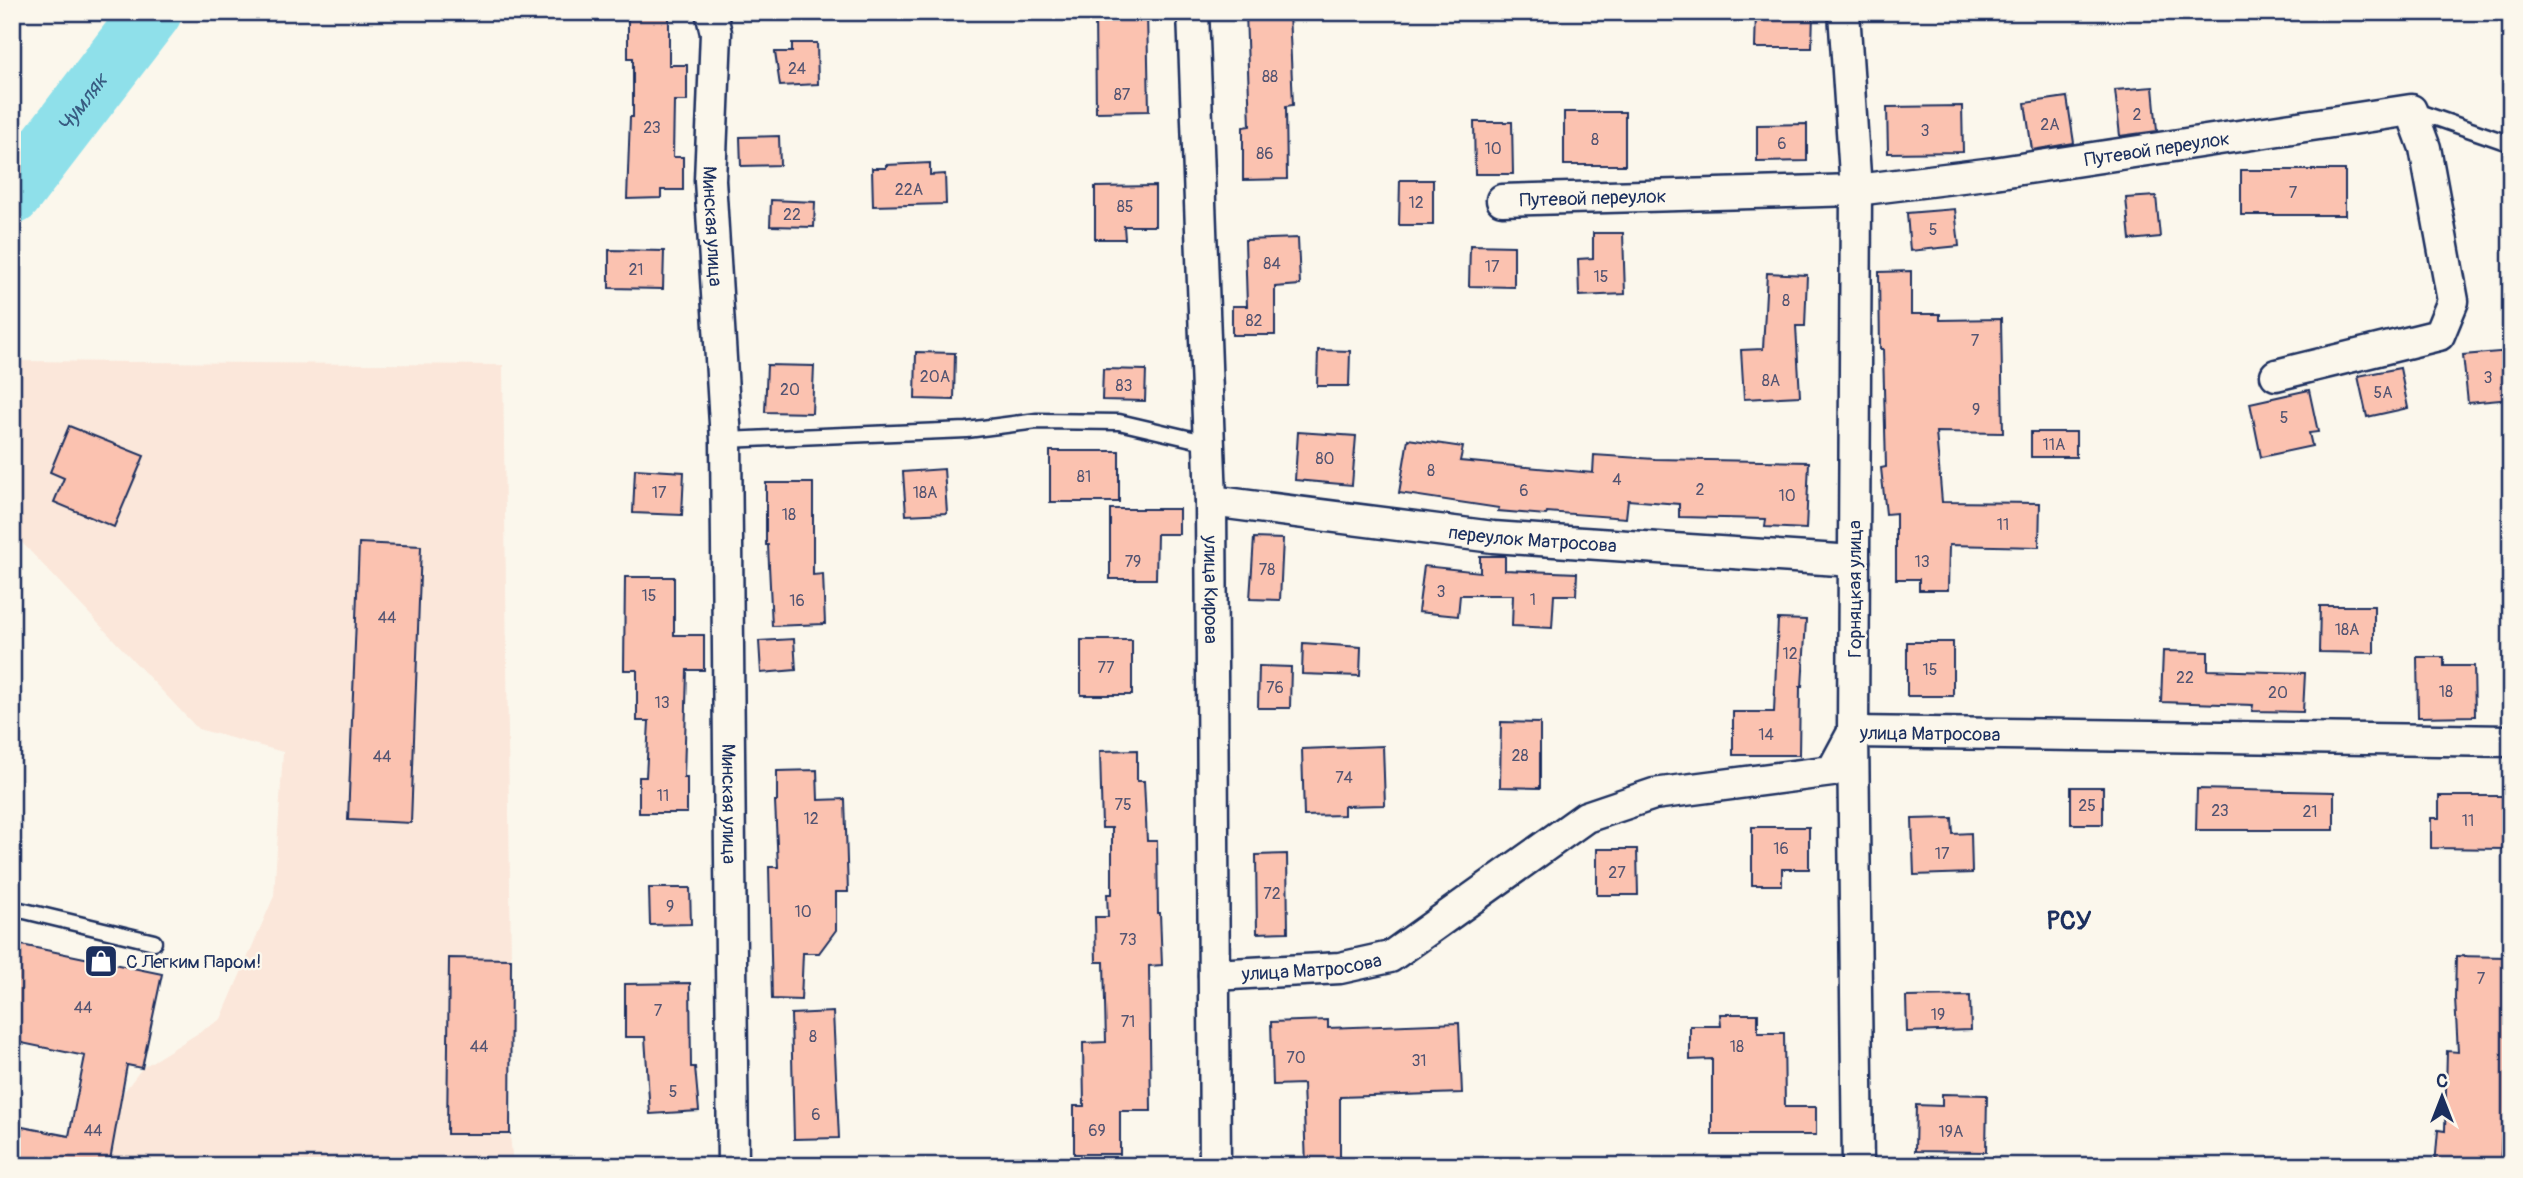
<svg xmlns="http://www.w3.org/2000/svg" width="2523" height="1178" viewBox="0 0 2523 1178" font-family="Pangolin,sans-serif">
  <rect width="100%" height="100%" fill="#fbf7ec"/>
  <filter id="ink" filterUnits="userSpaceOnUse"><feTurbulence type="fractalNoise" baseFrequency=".0143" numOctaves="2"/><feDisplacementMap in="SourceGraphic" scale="14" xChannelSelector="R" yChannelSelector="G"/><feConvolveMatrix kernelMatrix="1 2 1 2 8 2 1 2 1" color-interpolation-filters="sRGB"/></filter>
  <g filter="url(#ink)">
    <polygon fill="#fbe7da" points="12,361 503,365 511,959 510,1134 513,1166 109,1166 121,1096 142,1068 221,1019 274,896 283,752 198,729 12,532"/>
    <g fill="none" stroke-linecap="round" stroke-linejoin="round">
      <path stroke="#8fe0ea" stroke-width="60" id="s1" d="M12,195l140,-183"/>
    </g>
    <g fill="#fbc2b0" stroke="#1b2f5e" stroke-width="2">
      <polygon points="628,12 669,12 669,65 687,65 687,101 674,101 673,157 683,157 683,190 661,190 661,198 627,199 630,117 633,117 633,58 628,58"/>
      <polygon points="1095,12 1147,12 1149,111 1096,112"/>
      <polygon points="1246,12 1289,12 1293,105 1286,106 1287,179 1243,180 1243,127 1250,126"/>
      <polygon points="1756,12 1813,12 1812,48 1755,48"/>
      <polygon points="792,43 817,43 818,84 780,86 775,52 792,52"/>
      <polygon points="2153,87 2157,131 2120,136 2115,90"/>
      <polygon points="2067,97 2074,143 2032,150 2025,103"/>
      <polygon points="1962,106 1963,152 1888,153 1887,107"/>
      <rect x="1564" y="112" width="61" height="53"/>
      <polygon points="1474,122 1512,122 1513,174 1475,174"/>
      <polygon points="1807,124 1807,161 1757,162 1757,125"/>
      <polygon points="779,136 780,165 741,166 740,137"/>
      <polygon points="930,163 930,175 945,174 946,204 873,206 872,168 886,168 886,165"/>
      <rect x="2241" y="170" width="104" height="45"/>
      <polygon points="1400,180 1433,180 1433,225 1399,225"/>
      <polygon points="1155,186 1155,226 1124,226 1125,239 1095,239 1095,187"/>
      <polygon points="2156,196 2160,237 2130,240 2126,198"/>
      <polygon points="771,200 815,202 814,227 770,226"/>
      <polygon points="1955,209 1959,246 1910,251 1907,213"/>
      <polygon points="1593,233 1623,233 1625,294 1579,296 1578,259 1593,258"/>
      <polygon points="1298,238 1300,285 1275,287 1275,335 1232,335 1232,306 1247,306 1245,240"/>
      <polygon points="1470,245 1514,246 1514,287 1469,286"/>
      <polygon points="609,250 664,251 663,289 609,288"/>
      <polygon points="1911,271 1911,314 1940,314 1940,320 2001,319 2003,433 1936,432 1942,502 2040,503 2039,547 1949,545 1948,590 1919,590 1919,579 1896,579 1896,513 1886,514 1881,468 1886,467 1883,349 1880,349 1879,272"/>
      <polygon points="1767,273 1807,275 1805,326 1796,326 1800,396 1744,399 1741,350 1763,349"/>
      <polygon points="1318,350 1350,351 1349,386 1317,386"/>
      <polygon points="2511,351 2511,399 2468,403 2463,355"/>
      <polygon points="916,352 955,353 954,400 915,399"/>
      <polygon points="767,365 814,366 812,413 765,412"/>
      <polygon points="2400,368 2408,408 2367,417 2358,376"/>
      <polygon points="1103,369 1146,370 1145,401 1102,400"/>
      <polygon points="2309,390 2318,432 2309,433 2312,446 2261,457 2250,403"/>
      <polygon points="69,426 144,456 114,527 54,502 64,478 50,472"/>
      <polygon points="1298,432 1356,436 1352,485 1295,480"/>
      <rect x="2031" y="432" width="45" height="25"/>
      <polygon points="1408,439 1463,447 1460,461 1593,473 1594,455 1655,459 1809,462 1806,529 1765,527 1766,519 1679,517 1679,504 1628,500 1626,518 1547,512 1546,515 1498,511 1499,508 1399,493"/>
      <rect x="1050" y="451" width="69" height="51"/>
      <polygon points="635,469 684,472 682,515 633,513"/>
      <polygon points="944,469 947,513 906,515 903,472"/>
      <polygon points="766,483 813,483 813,575 823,574 825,624 772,626 768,545 766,545"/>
      <polygon points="1110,509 1179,509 1179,534 1157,534 1156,579 1110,579"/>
      <polygon points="1254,538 1283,539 1280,600 1250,599"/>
      <polygon points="359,543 421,546 411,823 348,820"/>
      <polygon points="1480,556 1505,556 1505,570 1577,573 1576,595 1554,595 1552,628 1512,626 1513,595 1460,595 1458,616 1418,612 1424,566 1480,572"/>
      <polygon points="625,577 674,577 674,635 704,635 704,670 687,670 684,777 687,777 687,813 639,813 639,777 646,777 649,721 637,721 637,670 624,670"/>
      <polygon points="2320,606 2374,606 2374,653 2319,652"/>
      <polygon points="1778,619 1806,620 1802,687 1800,687 1799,755 1733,755 1733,712 1774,712"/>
      <polygon points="794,639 796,670 761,673 759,641"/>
      <rect x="1081" y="640" width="51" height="55"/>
      <rect x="1907" y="642" width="46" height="54"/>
      <polygon points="1303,643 1361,647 1360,676 1302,674"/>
      <polygon points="2163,651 2208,652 2208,670 2305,673 2303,712 2252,711 2253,705 2161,702"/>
      <polygon points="2417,657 2444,657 2444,666 2474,666 2475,716 2418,717"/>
      <polygon points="1259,666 1291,667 1290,708 1258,708"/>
      <polygon points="1501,722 1540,723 1540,788 1500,787"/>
      <polygon points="1383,746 1385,805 1344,806 1344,815 1304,816 1302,749"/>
      <polygon points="1137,750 1137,781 1144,781 1147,841 1157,841 1158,913 1160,913 1162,965 1149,966 1151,1111 1120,1111 1120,1154 1074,1154 1074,1106 1084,1106 1083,1043 1106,1042 1104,962 1096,962 1095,917 1108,917 1107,894 1112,894 1112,828 1102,828 1100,751"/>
      <polygon points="817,770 818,800 845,799 848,892 836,892 836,930 819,953 803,953 801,1000 772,999 769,867 778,867 775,801 777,801 777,771"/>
      <rect x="2071" y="787" width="32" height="37"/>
      <polygon points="2197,789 2334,792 2334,830 2196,830"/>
      <polygon points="2439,796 2504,796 2504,849 2431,848 2431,818 2439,818"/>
      <polygon points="1952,818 1953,834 1971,833 1972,873 1914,875 1912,819"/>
      <polygon points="1752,827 1809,827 1809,869 1782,869 1782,885 1752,885"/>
      <polygon points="1597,849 1637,849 1638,895 1597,895"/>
      <polygon points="1287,854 1288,932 1257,933 1256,855"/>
      <polygon points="649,888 690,888 691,924 650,925"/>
      <polygon points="12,943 162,974 142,1068 127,1065 109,1166 12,1166 12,1125 69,1136 85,1056 12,1041"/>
      <polygon points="2456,956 2507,957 2505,1007 2511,1007 2511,1122 2503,1121 2500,1166 2435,1166 2438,1130 2445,1131 2447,1051 2458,1052 2455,998"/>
      <polygon points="449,958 511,959 510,1134 447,1134"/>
      <polygon points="690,983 691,1067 695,1067 699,1111 650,1114 645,1037 625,1037 625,984"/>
      <polygon points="1970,996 1971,1030 1907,1032 1906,997"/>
      <polygon points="833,1012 839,1138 794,1139 791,1014"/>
      <polygon points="1720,1014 1758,1014 1758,1033 1784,1033 1785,1107 1816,1107 1816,1135 1712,1135 1712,1059 1690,1060 1690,1026 1721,1026"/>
      <polygon points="1328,1020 1328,1028 1459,1023 1462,1093 1340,1097 1340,1166 1306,1166 1303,1084 1273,1085 1271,1022"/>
      <polygon points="1942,1094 1987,1095 1986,1152 1915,1151 1916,1105 1942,1106"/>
    </g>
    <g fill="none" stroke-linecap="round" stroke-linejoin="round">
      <g stroke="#1b2f5e" stroke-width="19">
        <g id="lane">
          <polyline points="2413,110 2511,144"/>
          <polyline points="726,440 967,430 1037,421 1119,422 1209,443"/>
          <polyline points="12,908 154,942"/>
        </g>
      </g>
      <g stroke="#1b2f5e" stroke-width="35">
        <g id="street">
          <path id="s2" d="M711,12l5,21 -6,147 16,260 7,726"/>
          <path id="s3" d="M1193,12l18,489 4,665"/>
          <polyline points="1844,12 1856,190 1853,732 1858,1166"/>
          <path id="s4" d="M1502,200l354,-10 138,-17 417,-63 14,38 28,153 -14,34 -163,40"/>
          <path id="s5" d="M1211,501l282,36 361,24"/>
          <path id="s6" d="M1214,975l126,-7 50,-11 196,-140 68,-23 178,-23 21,-39 658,9"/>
        </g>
      </g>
      <use href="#lane" stroke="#fbf7ec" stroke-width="14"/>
      <use href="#street" stroke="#fbf7ec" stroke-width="30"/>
      <g stroke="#1b2f5e" stroke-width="8">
        <polyline id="rail" points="2490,12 2511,22"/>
      </g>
      <use href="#rail" stroke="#fbf7ec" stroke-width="5" stroke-dasharray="16" stroke-linecap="butt"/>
    </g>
  </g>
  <defs>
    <g id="shop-square" transform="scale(1.75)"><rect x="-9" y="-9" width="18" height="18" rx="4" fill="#1b2f5e" stroke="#fbf7ec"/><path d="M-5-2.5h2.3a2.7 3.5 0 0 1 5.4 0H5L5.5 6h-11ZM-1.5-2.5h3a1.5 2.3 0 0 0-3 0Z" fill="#fff"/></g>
  </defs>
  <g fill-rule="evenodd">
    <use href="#shop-square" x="101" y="961"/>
  </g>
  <g text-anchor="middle" stroke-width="5" stroke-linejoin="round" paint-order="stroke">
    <g font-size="16" fill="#535472">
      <text x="797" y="74">24</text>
      <text x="1270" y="82">88</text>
      <text x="1122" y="100">87</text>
      <text x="2137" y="120">2</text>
      <text x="2050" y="130">2А</text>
      <text x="652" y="133">23</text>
      <text x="1925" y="136">3</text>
      <text x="1595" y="145">8</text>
      <text x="1782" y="149">6</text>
      <text x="1493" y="154">10</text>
      <text x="1265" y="159">86</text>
      <text x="909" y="195">22А</text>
      <text x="2293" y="198">7</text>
      <text x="1416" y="208">12</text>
      <text x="1125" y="212">85</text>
      <text x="792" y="220">22</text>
      <text x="1933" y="235">5</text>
      <text x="1272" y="269">84</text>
      <text x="1492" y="272">17</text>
      <text x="636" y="275">21</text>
      <text x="1601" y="282">15</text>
      <text x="1786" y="306">8</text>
      <text x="1254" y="326">82</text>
      <text x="1975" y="346">7</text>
      <text x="935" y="382">20А</text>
      <text x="2488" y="383">3</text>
      <text x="1771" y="386">8А</text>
      <text x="1124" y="391">83</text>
      <text x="790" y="395">20</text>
      <text x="2383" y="398">5А</text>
      <text x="1976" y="415">9</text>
      <text x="2284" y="423">5</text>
      <text x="2054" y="450">11А</text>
      <text x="1325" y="464">80</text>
      <text x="1431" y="476">8</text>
      <text x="1084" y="482">81</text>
      <text x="1617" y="485">4</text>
      <text x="1700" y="495">2</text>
      <text x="1524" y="496">6</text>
      <text x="659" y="498">17</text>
      <text x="925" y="498">18А</text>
      <text x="1787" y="501">10</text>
      <text x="789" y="520">18</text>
      <text x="2003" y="530">11</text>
      <text x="1133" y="567">79</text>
      <text x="1922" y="567">13</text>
      <text x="1267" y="575">78</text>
      <text x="1441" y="597">3</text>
      <text x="649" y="601">15</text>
      <text x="1533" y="605">1</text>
      <text x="797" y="606">16</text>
      <text x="387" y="623">44</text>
      <text x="2347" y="635">18А</text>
      <text x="1790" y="659">12</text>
      <text x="1106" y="673">77</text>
      <text x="1930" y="675">15</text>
      <text x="2185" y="683">22</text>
      <text x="1275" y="693">76</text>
      <text x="2446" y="697">18</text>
      <text x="2278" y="698">20</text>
      <text x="662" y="708">13</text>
      <text x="1766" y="740">14</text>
      <text x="1520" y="761">28</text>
      <text x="382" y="762">44</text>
      <text x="1344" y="783">74</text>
      <text x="663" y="801">11</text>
      <text x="1123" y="810">75</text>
      <text x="2087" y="811">25</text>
      <text x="2220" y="816">23</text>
      <text x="2310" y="817">21</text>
      <text x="811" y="824">12</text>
      <text x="2468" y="826">11</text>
      <text x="1781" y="854">16</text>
      <text x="1942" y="859">17</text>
      <text x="1617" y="878">27</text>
      <text x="1272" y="899">72</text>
      <text x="670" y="912">9</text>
      <text x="803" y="917">10</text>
      <text x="1128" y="945">73</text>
      <text x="2481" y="984">7</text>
      <text x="83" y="1013">44</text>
      <text x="658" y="1016">7</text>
      <text x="1938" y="1020">19</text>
      <text x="1128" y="1027">71</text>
      <text x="813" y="1042">8</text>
      <text x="479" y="1052">44</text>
      <text x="1737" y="1052">18</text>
      <text x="1296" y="1063">70</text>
      <text x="1419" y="1066">31</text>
      <text x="673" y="1097">5</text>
      <text x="816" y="1120">6</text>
      <text x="93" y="1136">44</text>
      <text x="1097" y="1136">69</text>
      <text x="1951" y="1137">19А</text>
    </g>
    <g font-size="19" fill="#1b2f5e" stroke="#fbf7ec">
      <text dy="7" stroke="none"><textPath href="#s4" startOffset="658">Путевой переулок</textPath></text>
      <text dy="7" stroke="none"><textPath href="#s4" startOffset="91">Путевой переулок</textPath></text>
      <text dy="7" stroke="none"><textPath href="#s2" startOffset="215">Минская улица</textPath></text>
      <text dy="7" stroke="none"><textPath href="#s5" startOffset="324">переулок Матросова</textPath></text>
      <text dy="7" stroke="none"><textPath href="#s3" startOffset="578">улица Кирова</textPath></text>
      <text transform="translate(1854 589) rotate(-90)" y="7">Горняцкая улица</text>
      <text dy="7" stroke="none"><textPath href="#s6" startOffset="791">улица Матросова</textPath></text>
      <text dy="7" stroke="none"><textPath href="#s2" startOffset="793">Минская улица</textPath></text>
      <text dy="7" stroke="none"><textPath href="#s6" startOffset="98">улица Матросова</textPath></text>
    </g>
    <g font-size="19" fill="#1b2f5e" stroke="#fbf7ec" text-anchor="start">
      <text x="126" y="968">С Легким Паром!</text>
    </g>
    <g font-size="21" font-style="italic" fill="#385b81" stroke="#fbf7ec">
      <text dy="7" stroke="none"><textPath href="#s1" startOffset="116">Чумляк</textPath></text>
    </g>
    <g font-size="26" font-weight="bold" fill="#1b2f5e" stroke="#fbf7ec">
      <text x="2069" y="929">РСУ</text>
    </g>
  </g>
  <rect width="2523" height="1178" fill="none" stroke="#fbf7ec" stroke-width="42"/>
  <rect x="21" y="21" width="2481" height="1136" fill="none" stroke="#1b2f5e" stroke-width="2.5" filter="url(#ink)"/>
  <g transform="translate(2442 1097)" stroke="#fbf7ec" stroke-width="5" paint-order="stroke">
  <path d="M0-5L12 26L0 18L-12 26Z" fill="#1b2f5e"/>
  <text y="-10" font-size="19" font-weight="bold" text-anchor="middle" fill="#1b2f5e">С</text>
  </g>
</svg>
